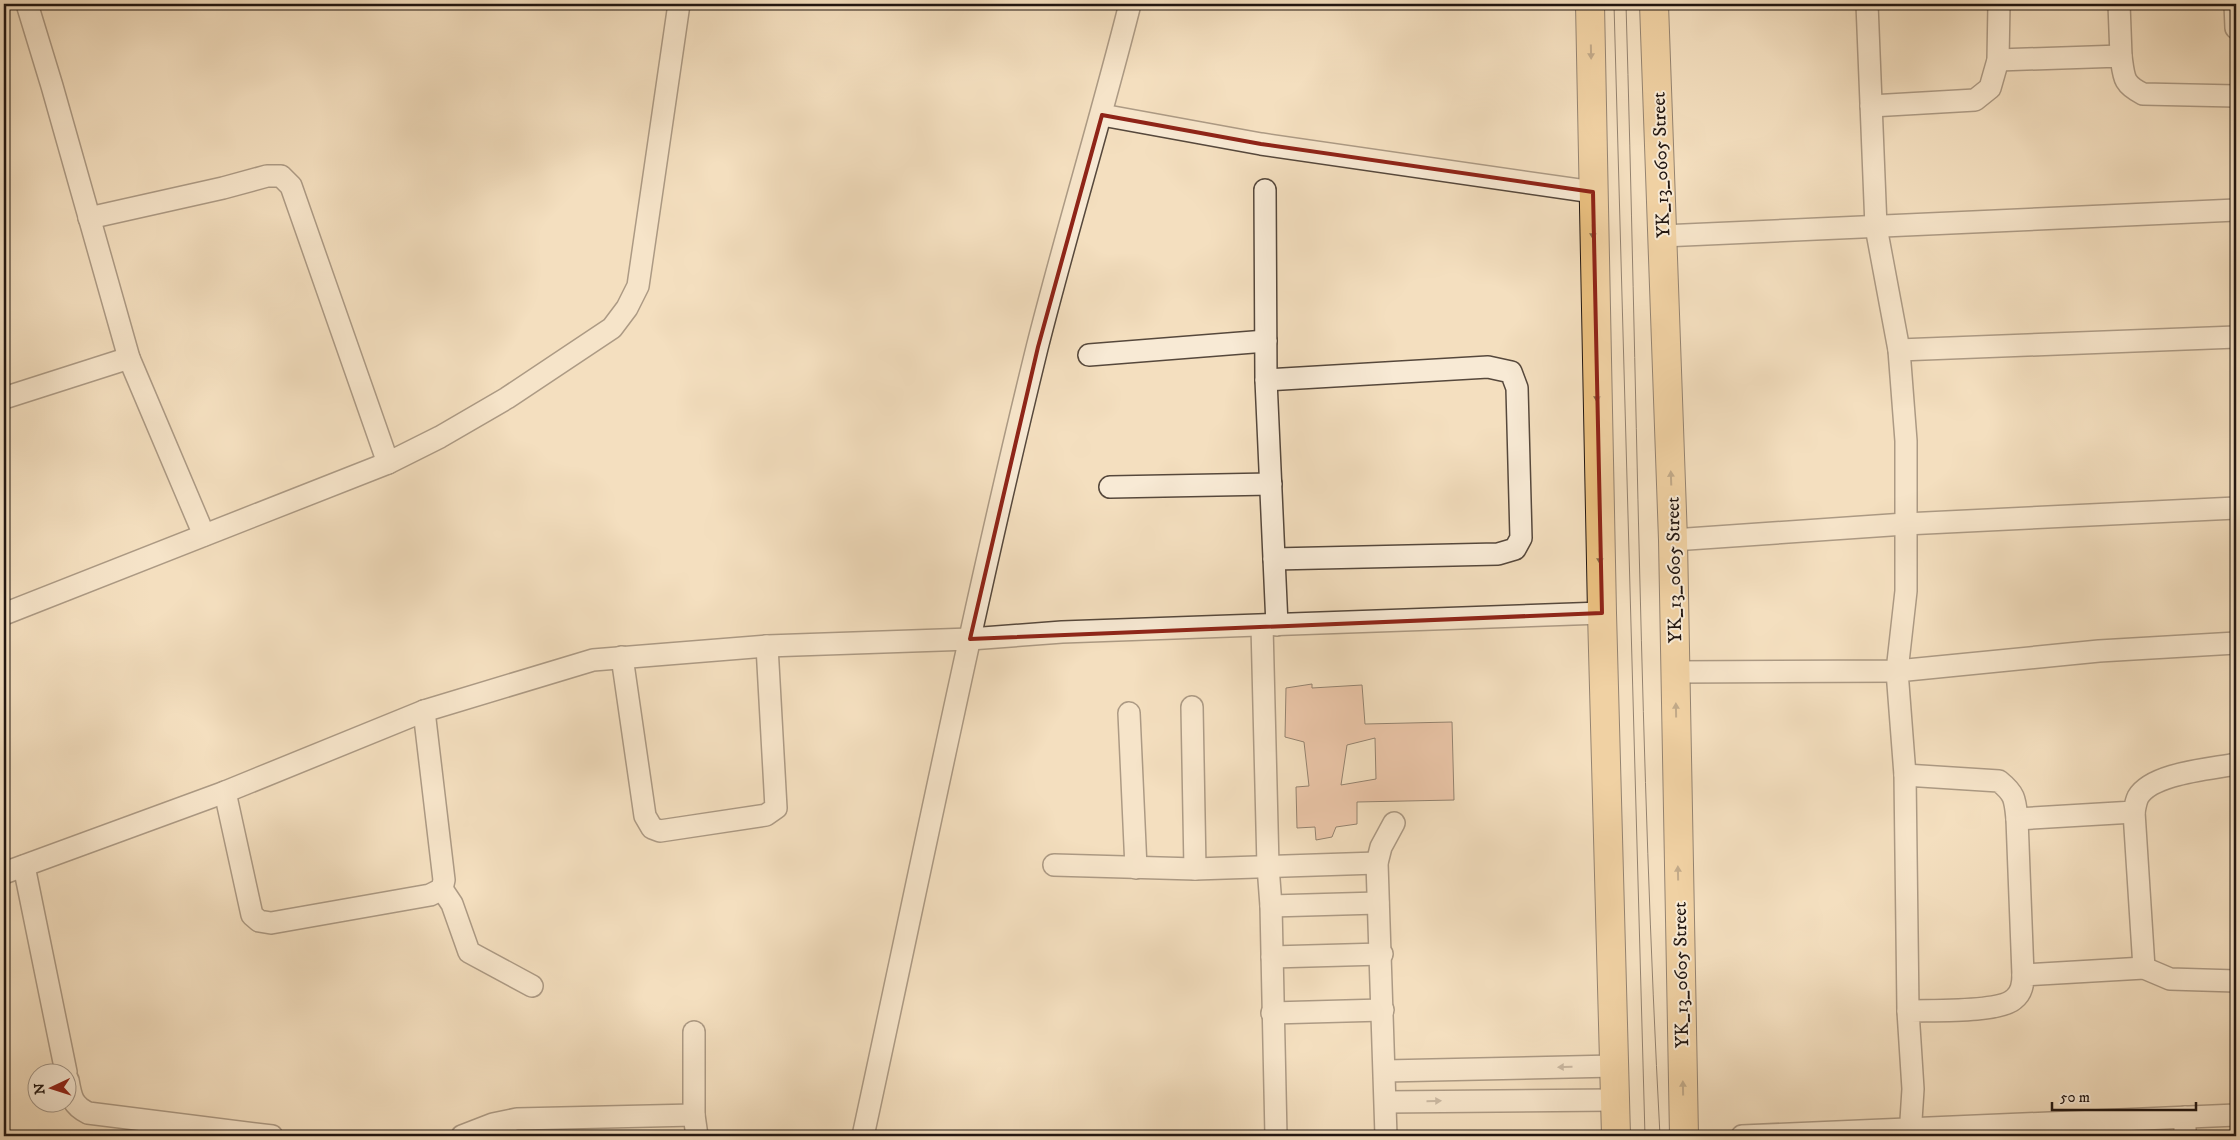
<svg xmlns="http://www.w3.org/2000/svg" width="2240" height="1140" viewBox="0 0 2240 1140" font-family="'IM FELL DW Pica',serif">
  <rect width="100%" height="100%" fill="#f4dfbf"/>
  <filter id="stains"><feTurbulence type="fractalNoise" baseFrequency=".004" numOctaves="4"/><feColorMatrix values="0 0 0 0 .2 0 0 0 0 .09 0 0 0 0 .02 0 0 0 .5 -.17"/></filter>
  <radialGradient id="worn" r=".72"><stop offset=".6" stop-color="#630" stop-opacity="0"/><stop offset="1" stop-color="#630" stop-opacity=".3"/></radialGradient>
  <path fill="#e4ae92" stroke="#211611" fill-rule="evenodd" d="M1312,684v4l50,-3 3,39 87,-2 2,78 -97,2v22l-21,3 -4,10 -16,3 -1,-13 -18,1 -1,-41 13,-1 -5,-44 -19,-5 1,-49zM1375,738l1,41 -35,6 6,-40z"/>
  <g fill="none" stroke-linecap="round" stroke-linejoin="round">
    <g stroke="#56483c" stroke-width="24">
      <g id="minor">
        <polyline points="27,4 52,86 129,358 204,535"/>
        <polyline points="2119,4 2121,56"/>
        <polyline points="2235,4 2236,28"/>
        <path d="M1998,60l123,-4c3,22 2,28 22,38l93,2"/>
        <polyline points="1871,106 1975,100 1990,88 1998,60 1999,4"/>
        <polyline points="1102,115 1261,144 1593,192"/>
        <polyline points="1265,190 1266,380 1277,625"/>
        <polyline points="89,218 223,188 267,176 281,176 291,186 388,463"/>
        <polyline points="1662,236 2236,210"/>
        <polyline points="1899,350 2236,337"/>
        <polyline points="1089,355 1266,341"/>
        <polyline points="1266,380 1488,367 1511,372 1517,388 1521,538 1515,549 1498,554 1274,559"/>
        <polyline points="4,398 129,358"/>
        <polyline points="1110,487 1271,484"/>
        <polyline points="1673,540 1905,524 2236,508"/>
        <polyline points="4,614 388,463 440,437 507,398 612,328 627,308 638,286 679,4"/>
        <polyline points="1262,626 1268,866 1271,906 1276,1136"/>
        <polyline points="622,657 645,816 652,828 660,831 766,815 776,808 767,646"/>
        <polyline points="1675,672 1897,671 1906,591 1906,441 1899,350 1876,227 1867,4"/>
        <polyline points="1192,707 1195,869"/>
        <polyline points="1129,713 1136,868"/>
        <polyline points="1905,775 1897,671 2099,651 2236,643"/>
        <polyline points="225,792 252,915 259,921 271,923 430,895 442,889 444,880 424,711"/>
        <polyline points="2134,812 2144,968"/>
        <polyline points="2017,819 2023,975"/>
        <polyline points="1054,865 1195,869 1377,863"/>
        <polyline points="24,866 66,1072"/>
        <polyline points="4,873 225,792 424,711 593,660 767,646 970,639 1062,632 1602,613"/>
        <polyline points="442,889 452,904 469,952 532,986"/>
        <polyline points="1271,906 1378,903"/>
        <polyline points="1272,957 1382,954"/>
        <path d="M1908,1011l-3,-236 94,6c16,13 16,18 18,38l117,-7c1,-5 2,-11 4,-15 14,-24 73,-28 98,-33"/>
        <polyline points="1272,1013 1383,1010"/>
        <polyline points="694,1032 694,1115"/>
        <polyline points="1385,1071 1614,1066"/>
        <path d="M68,1080c3,17 4,25 20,33l184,23"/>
        <polyline points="1386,1102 1614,1100"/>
        <polyline points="2185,1117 2185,1136"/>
        <polyline points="462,1136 493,1124 517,1119 694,1115 697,1136"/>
        <path d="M863,1136c57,-263 110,-527 174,-788 29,-115 64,-229 93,-344"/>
        <polyline points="1386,1136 1377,863 1381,847 1394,823"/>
        <polyline points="1742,1136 2236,1115"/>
        <path d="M1910,1136l3,-47 -5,-78c23,-1 91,2 106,-12 8,-6 9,-15 9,-24l121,-7 26,11 66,2"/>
      </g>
    </g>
    <g stroke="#211611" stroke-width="30">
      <g id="major">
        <polyline points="1590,4 1602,613 1616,1136"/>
        <polyline points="1654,4 1673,540 1684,1136"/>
      </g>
    </g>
    <use href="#minor" stroke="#f8ead5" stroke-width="21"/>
    <use href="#major" stroke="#eac080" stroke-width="28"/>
    <g stroke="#211611" stroke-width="1">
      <polyline points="1614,4 1645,1136"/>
      <path d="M1626,4c11,377 14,755 34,1132"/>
    </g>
  </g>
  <defs><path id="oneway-solid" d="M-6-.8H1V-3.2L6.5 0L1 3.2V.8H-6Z" transform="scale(1.25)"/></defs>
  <g fill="#866b48">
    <use href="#oneway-solid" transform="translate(1591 52) rotate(89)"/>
    <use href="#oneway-solid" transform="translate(1593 232) rotate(89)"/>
    <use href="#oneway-solid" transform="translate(1597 395) rotate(89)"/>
    <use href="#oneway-solid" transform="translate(1671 478) rotate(-92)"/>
    <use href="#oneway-solid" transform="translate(1600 557) rotate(89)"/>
    <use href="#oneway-solid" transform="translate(1676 710) rotate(-91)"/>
    <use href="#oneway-solid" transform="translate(1678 873) rotate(-91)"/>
    <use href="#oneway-solid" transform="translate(1683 1088) rotate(-91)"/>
  </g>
  <g fill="#978b7d">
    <use href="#oneway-solid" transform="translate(1565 1067) rotate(179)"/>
    <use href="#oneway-solid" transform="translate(1434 1101) rotate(-1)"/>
  </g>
  <path d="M0 0H2240V1140H0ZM1102,115l159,29 332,48 9,421 -632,26 68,-292z" fill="#f4dfbf" fill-opacity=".55" fill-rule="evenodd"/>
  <path fill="none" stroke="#8f2418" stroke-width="4" stroke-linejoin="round" d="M1102,115l159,29 332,48 9,421 -632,26 68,-292z"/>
  <g text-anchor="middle" stroke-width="4" stroke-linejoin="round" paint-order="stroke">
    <g font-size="19" fill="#211611" stroke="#f8ead5">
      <text transform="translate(1660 165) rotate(-92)" y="7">YK_13_0605 Street</text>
      <text transform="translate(1673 570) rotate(-91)" y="7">YK_13_0605 Street</text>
      <text transform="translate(1680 975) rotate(-91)" y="7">YK_13_0605 Street</text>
    </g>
  </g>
  <rect width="2240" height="1140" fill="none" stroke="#f4dfbf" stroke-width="20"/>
  <rect x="5" y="5" width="2230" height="1130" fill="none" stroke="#211611" stroke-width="2.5"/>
  <rect x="10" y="10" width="2220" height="1120" fill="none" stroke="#211611"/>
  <g transform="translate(52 1088) rotate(266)"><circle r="24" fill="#f8ead5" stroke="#a29587"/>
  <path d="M0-4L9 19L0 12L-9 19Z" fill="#8f2418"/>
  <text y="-8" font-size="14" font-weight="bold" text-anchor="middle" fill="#211611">N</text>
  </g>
  <path d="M2052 1102v8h144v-8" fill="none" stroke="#211611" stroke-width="2.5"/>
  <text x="2060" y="1102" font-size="15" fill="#211611" stroke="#f8ead5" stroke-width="4" paint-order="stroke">50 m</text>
  <rect width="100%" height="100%" filter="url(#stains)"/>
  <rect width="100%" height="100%" fill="url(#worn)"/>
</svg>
